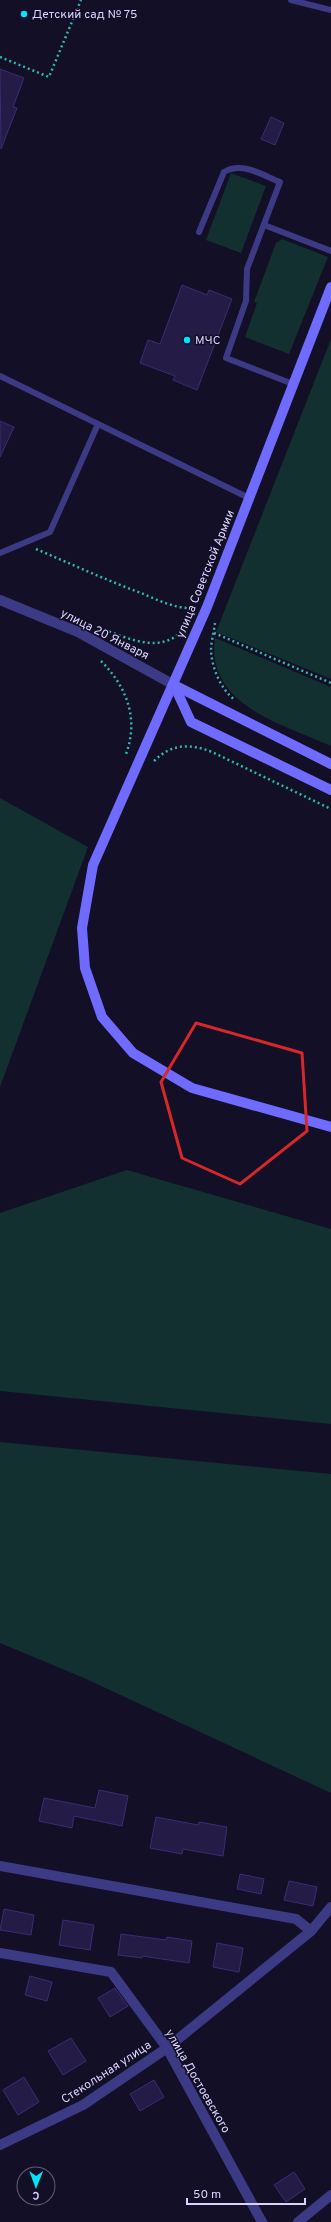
<svg xmlns="http://www.w3.org/2000/svg" width="331" height="2222" viewBox="0 0 331 2222" font-family="Overpass,sans-serif">
  <rect width="100%" height="100%" fill="#130f26"/>
  <g fill="#12302f">
    <polygon points="231,173 266,186 241,253 206,240"/>
    <polygon points="282,239 328,257 289,354 245,337 257,303 254,302 276,243"/>
    <polygon points="331,339 331,679 216,632"/>
    <path d="M215,638l116,49v59c-47,-21 -126,-41 -116,-108z"/>
    <polygon points="0,798 88,847 0,1087"/>
    <polygon points="127,1170 331,1229 331,1424 0,1391 0,1213"/>
    <polygon points="0,1442 331,1474 331,1793 84,1678 0,1643"/>
  </g>
  <g fill="#241b47" stroke="#3b2d73">
    <polygon points="0,69 24,78 13,107 17,108 1,149"/>
    <polygon points="271,117 284,123 275,145 261,139"/>
    <polygon points="182,285 207,295 209,290 232,299 197,390 173,380 175,376 140,363 148,340 160,344"/>
    <polygon points="0,421 14,427 0,457"/>
    <polygon points="99,1790 128,1796 122,1826 74,1816 72,1828 39,1821 44,1798 95,1808"/>
    <polygon points="156,1817 198,1825 199,1822 227,1827 223,1856 183,1849 182,1854 150,1848"/>
    <polygon points="240,1874 264,1879 261,1894 237,1889"/>
    <polygon points="289,1881 317,1887 313,1906 284,1900"/>
    <polygon points="4,1909 34,1915 31,1935 0,1930"/>
    <polygon points="63,1920 94,1925 90,1950 59,1945"/>
    <polygon points="121,1934 166,1940 167,1937 192,1941 189,1963 142,1956 142,1958 118,1955"/>
    <polygon points="217,1943 243,1948 239,1972 213,1967"/>
    <polygon points="30,1976 52,1982 47,2001 25,1995"/>
    <polygon points="115,1988 128,2006 110,2017 98,1998"/>
    <polygon points="71,2038 86,2061 63,2075 48,2051"/>
    <polygon points="24,2077 39,2102 18,2115 3,2090"/>
    <polygon points="154,2080 164,2097 140,2111 130,2094"/>
    <polygon points="294,2172 305,2189 286,2202 274,2185"/>
  </g>
  <g fill="none" stroke-linecap="round" stroke-linejoin="round">
    <g stroke="#2fb8b0" stroke-width="2.5" stroke-dasharray="2 3" stroke-linecap="butt">
      <polyline points="0,57 49,77 81,0"/>
      <path d="M36,549c35,15 70,31 105,44 17,7 34,16 53,15"/>
      <path d="M215,623c-1,9 -4,19 -4,28 1,17 10,39 24,49"/>
      <path d="M100,628c25,9 59,27 82,3"/>
      <polyline points="214,633 331,683"/>
      <path d="M101,661c26,26 38,58 25,93"/>
      <path d="M154,761c17,-17 35,-18 58,-9l119,57"/>
    </g>
    <g stroke="#3d3a85" stroke-width="6">
      <polyline points="291,0 331,10"/>
      <polyline points="264,225 331,251"/>
      <path d="M199,232l25,-60c18,-11 38,3 56,10l-33,87 -1,32 -20,57 67,26"/>
      <polyline points="0,376 249,498"/>
      <polyline points="0,553 50,532 98,424"/>
    </g>
    <g stroke="#3d3a85" stroke-width="10">
      <polyline points="0,600 78,632 174,685"/>
      <polyline points="0,1866 296,1919 311,1931"/>
      <polyline points="0,1953 111,1972 167,2048 262,2222"/>
      <polyline points="0,2145 83,2105 167,2048 311,1931 331,1907"/>
      <polyline points="298,2222 331,2195"/>
    </g>
    <g stroke="#6f6bff" stroke-width="10">
      <polyline points="331,287 207,607 93,865 82,928 85,968 102,1017 133,1053 192,1088 331,1127"/>
      <polyline points="174,685 191,722 331,790"/>
      <polyline points="174,685 331,764"/>
    </g>
  </g>
  <path fill="none" stroke="#d62828" stroke-width="3" stroke-linejoin="round" d="M196,1023l106,30 5,78 -67,53 -58,-26 -21,-76z"/>
  <g fill="#00e5ff" stroke="#130f26" stroke-width="1.5">
    <circle cx="24" cy="14" r="4"/>
    <circle cx="187" cy="340" r="4"/>
  </g>
  <g text-anchor="middle" stroke-width="3" stroke-linejoin="round" paint-order="stroke">
    <g font-size="12" fill="#d9d4ff" stroke="#130f26" text-anchor="start">
      <text x="32" y="18">Детский сад № 75</text>
      <text x="195" y="344">МЧС</text>
    </g>
    <g font-size="12" fill="#d9d4ff" stroke="#130f26">
      <text transform="translate(205 574) rotate(-68)" y="4">улица Советской Армии</text>
      <text transform="translate(105 634) rotate(27)" y="4">улица 20 Января</text>
      <text transform="translate(106 2072) rotate(-33)" y="4">Стекольная улица</text>
      <text transform="translate(198 2081) rotate(60)" y="4">улица Достоевского</text>
    </g>
  </g>
  <g transform="translate(36 2186) rotate(181)"><circle r="19" fill="#130f26" stroke="#625e7d"/>
  <path d="M0-3L7 15L0 10L-7 15Z" fill="#00e5ff"/>
  <text y="-6" font-size="11" font-weight="bold" text-anchor="middle" fill="#d9d4ff">С</text>
  </g>
  <path d="M187 2198v6h118v-6" fill="none" stroke="#d9d4ff" stroke-width="2"/>
  <text x="193" y="2198" font-size="12" fill="#d9d4ff" stroke="#130f26" stroke-width="3" paint-order="stroke">50 m</text>
</svg>
